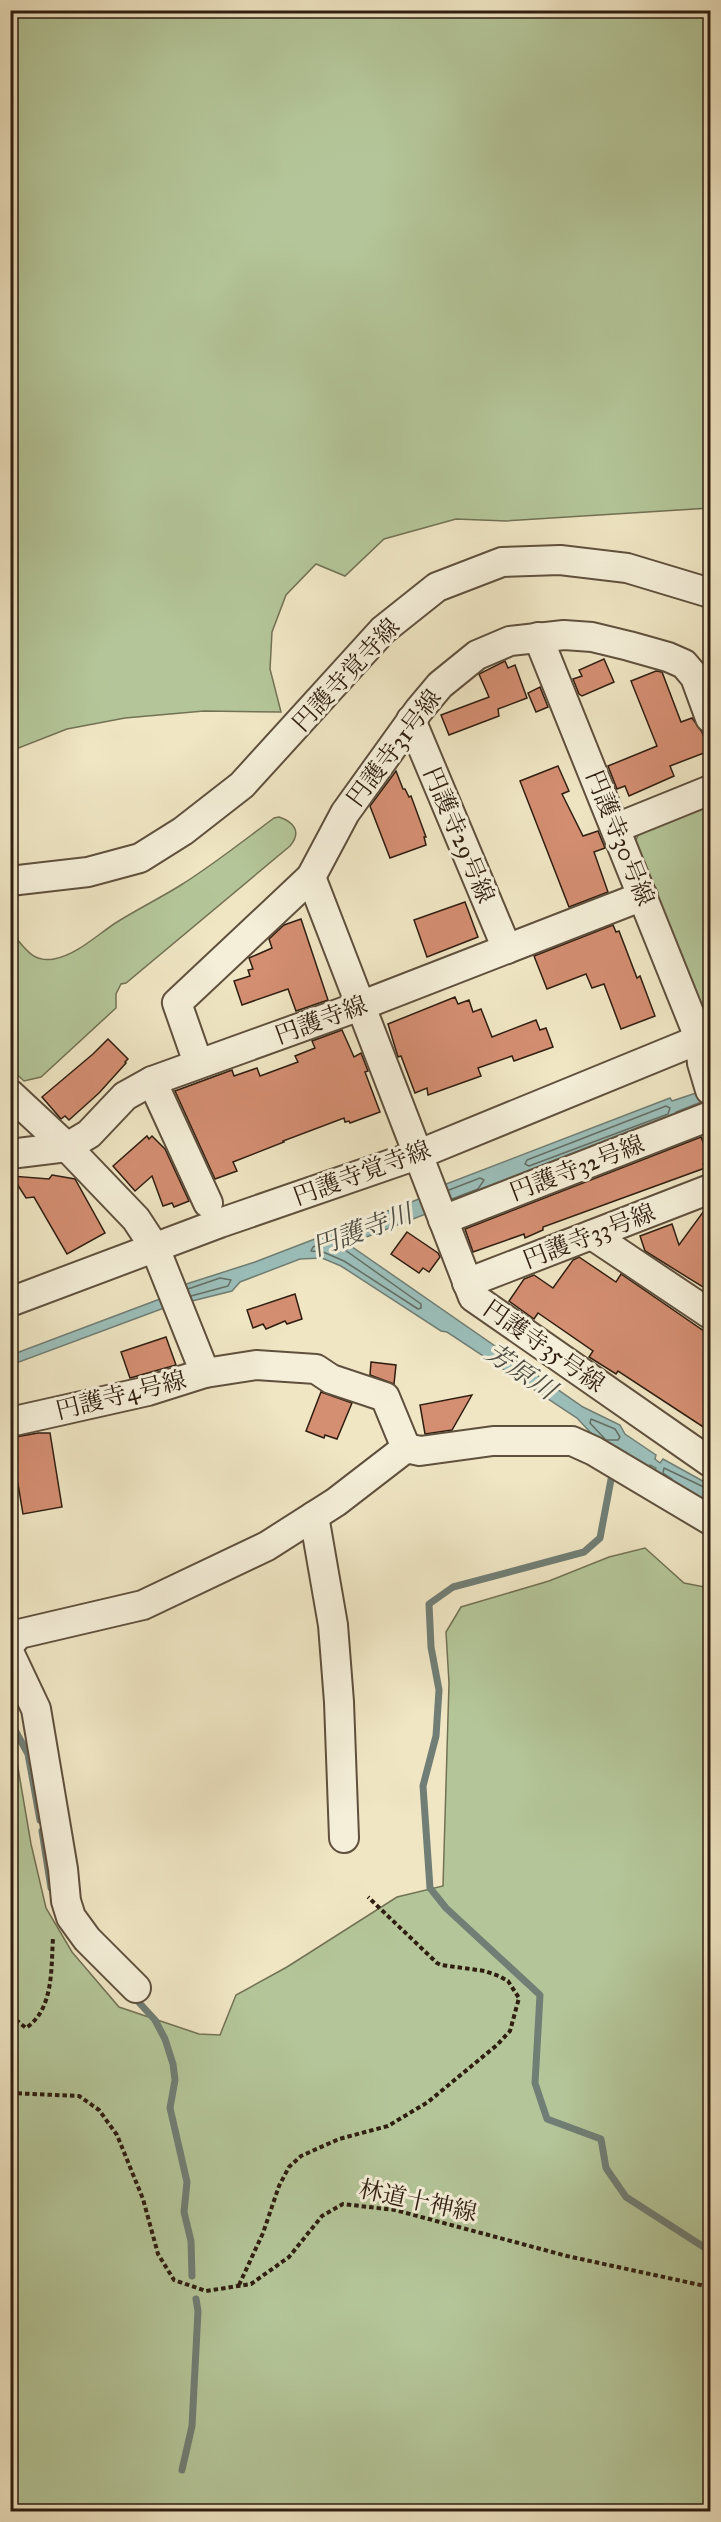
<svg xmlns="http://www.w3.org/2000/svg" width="721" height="2522" viewBox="0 0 721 2522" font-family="'IM FELL Great Primer','Noto Serif JP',serif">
  <rect width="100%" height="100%" fill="#f0e6c4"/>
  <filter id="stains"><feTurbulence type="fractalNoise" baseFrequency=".00333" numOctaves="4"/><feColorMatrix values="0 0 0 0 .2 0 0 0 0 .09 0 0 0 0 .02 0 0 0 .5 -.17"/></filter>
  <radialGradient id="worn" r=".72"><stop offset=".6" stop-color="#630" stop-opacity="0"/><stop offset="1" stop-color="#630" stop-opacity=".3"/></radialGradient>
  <g fill="#b4c699" stroke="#727254" stroke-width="1.5">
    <polygon points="11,10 710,11 710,508 506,521 456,519 384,539 345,576 316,564 286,595 272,632 270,669 281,712 204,711 125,718 67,729 11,751"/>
    <polygon points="710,803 710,1003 694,1010 632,849 640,831"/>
    <path d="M279,817c15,5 23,15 11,29l-164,137 -5,1 -5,10v14l-75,69 -17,4 -13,-12v-137c13,14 20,31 43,27 23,-4 44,-25 63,-37 21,-13 43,-24 64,-37 32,-20 62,-44 93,-67z"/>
    <polygon points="645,1548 684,1583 710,1588 710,2511 11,2511 11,1750 17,1762 31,1844 46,1908 72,1952 119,2007 199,2034 220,2035 236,1995 287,1967 397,1897 443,1886 449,1683 446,1632 461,1607 549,1581 609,1557"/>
  </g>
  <polygon fill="#9bbeb9" stroke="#707e75" stroke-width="1.5" points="710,1084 710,1100 701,1102 676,1112 677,1117 348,1244 583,1407 620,1425 625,1434 656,1455 655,1459 660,1463 663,1459 710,1485 710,1512 653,1473 656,1468 650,1465 647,1469 617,1447 603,1446 577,1418 447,1332 441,1331 341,1266 322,1258 300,1259 240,1282 232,1291 164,1308 11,1365 11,1355 160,1299 177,1287 255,1262 424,1197 441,1186 670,1098 672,1101 696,1093"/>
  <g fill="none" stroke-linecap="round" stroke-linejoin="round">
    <g stroke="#656e64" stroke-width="1.5">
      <polygon points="666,1106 670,1108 668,1114 529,1166 525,1164 527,1160"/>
      <polyline points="449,1190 480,1178 484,1180 478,1189 452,1199"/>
      <polygon points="340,1236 344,1238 343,1245 345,1250 421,1304 421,1308 418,1309 344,1261 323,1252 311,1251 313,1247"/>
      <polyline points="188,1289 220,1278 231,1280 228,1286 191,1296"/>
      <polyline points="605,1439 590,1423 591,1419 615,1429 620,1437 618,1440 606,1440"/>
      <polyline points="672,1479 663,1473 664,1468 710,1490"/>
    </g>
    <g stroke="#707e75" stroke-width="7">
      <polyline points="613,1469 600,1538 584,1552 453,1587 429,1604 431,1647 439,1690 436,1736 423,1786 430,1888 446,1908 540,1995 535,2083 547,2119 601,2139 606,2168 626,2197 710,2251"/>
      <polyline points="10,1721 28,1754 40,1820"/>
      <polyline points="42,1831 51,1888"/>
      <polyline points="134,1997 155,2020 165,2039 173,2064 175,2080 170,2108 187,2182 184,2212 191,2241 192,2276"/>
      <polyline points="182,2470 192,2426 198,2311 196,2299"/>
    </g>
  </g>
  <g fill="#d48e72" stroke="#2f1e10" stroke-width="1.5">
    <polygon points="604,659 614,682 582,696 579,694 573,679 582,676 579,670"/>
    <polygon points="505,661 508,668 515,665 527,698 498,709 499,716 449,735 441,715 489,697 479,674"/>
    <polygon points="656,671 662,672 681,722 692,718 702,732 709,751 670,766 674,776 629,796 625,786 617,789 608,766 657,746 631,681"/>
    <polygon points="540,687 548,707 536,712 528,693"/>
    <polygon points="558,766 569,791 562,794 583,836 598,831 605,848 594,852 608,892 569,907 520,781"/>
    <polygon points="396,771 403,789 405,789 409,797 411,796 426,837 424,837 426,845 390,858 370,806"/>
    <polygon points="465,902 478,937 427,957 414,920"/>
    <polygon points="301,919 328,1000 296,1011 288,989 242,1005 234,981 250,976 248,970 253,969 249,958 272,948 269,939 284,925"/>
    <polygon points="613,925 616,932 619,931 637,978 640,976 655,1016 621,1029 604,984 592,988 586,974 547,989 534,956"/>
    <polygon points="455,997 458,1004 469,1000 473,1012 481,1009 492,1037 536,1020 540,1030 546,1028 553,1047 514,1061 512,1056 478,1068 481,1076 428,1095 427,1088 415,1093 401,1056 398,1057 388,1024"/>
    <polygon points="342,1030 354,1057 361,1053 368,1071 365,1072 380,1112 350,1123 349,1121 345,1122 344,1118 283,1141 284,1142 233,1162 237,1171 215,1179 175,1091 232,1070 234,1076 257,1068 260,1076 298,1062 295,1056 315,1048 312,1041"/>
    <polygon points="108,1039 128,1059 125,1062 126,1063 99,1093 69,1120 65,1116 61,1119 42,1097 93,1054"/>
    <polygon points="147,1136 149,1139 152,1136 165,1149 189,1201 174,1207 172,1203 163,1206 152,1176 135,1191 113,1166"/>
    <polygon points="701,1137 711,1161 703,1164 705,1168 543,1227 543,1230 525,1238 524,1234 473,1252 465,1229"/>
    <polygon points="52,1175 75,1179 105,1233 67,1254 34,1197 26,1198 12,1176 49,1179"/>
    <polygon points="711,1206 711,1292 645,1251 640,1236 672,1224 679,1245 706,1208"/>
    <polygon points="407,1232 438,1253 440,1257 429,1272 423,1268 419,1273 391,1254"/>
    <polygon points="579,1257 616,1282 621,1274 711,1336 711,1432 618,1371 616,1374 589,1357 593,1351 538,1313 534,1319 509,1301 524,1279 534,1275 553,1288 573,1260"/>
    <polygon points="295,1294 302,1319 287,1324 285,1321 266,1329 263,1324 253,1328 247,1310"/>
    <polygon points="166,1337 176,1365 130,1378 121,1352"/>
    <polygon points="371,1362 396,1365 394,1384 370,1375"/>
    <polygon points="321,1392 352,1403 337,1439 325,1435 324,1438 306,1431"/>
    <polygon points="472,1395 452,1430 425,1434 420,1405"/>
    <polygon points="38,1433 50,1433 62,1507 23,1514 18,1484 10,1484 10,1438"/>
  </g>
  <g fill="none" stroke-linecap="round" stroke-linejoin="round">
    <g stroke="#5f503d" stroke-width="32">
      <g id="minor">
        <polyline points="538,637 700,1040 702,1063 710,1090"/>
        <polyline points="411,720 507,949"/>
        <polyline points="616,828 710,790"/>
        <polyline points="311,877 473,1297 710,1462"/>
        <polyline points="10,881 88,872 140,858 183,831 242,785 383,630 437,587 502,562 560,560 627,568 710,593"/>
        <polyline points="198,1063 177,1003 311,877 345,813 419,710 440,685 477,655 510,641 564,635 592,637 629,646 668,657 684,664 695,677 710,718"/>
        <polyline points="152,1081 208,1203"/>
        <polyline points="10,1094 67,1147 136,1219 155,1248 205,1373 148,1391 10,1422"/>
        <polyline points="10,1154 67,1147 89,1134 125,1096 152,1081 360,1006 643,896"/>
        <polyline points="443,1220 710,1116"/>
        <polyline points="592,1235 710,1314"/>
        <polyline points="467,1283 710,1189"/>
        <polyline points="10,1302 220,1223 417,1155 710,1035"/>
        <polyline points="205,1373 256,1365 316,1369 331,1379 385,1397 406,1448"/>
        <polyline points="314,1516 333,1625 339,1702 344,1838"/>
        <polyline points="10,1644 19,1634 143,1605 267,1546 336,1502 406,1448 420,1451 493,1441 572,1441 594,1451 710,1520"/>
        <polyline points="10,1654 36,1709 63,1869 66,1901 71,1917 87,1939 136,1988"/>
      </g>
    </g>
    <g stroke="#2f1e10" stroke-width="4" stroke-dasharray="4.5 3" stroke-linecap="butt">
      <path d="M10,2015l16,13c28,-19 25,-60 27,-90"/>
      <polyline points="10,2093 79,2096 99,2110 117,2135 143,2199 158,2254 174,2280 206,2291 251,2284 289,2257 322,2216 343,2204 395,2210 567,2256 705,2286 710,2284"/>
      <polyline points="239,2285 263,2233 279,2186 289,2167 301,2156 339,2139 388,2126 428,2102 497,2045 510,2031 519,1998 508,1981 499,1976 485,1971 441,1965 437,1963 368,1897"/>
    </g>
    <use href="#minor" stroke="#f5efd9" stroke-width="28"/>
  </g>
  <g text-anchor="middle" stroke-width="6" stroke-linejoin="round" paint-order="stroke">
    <g font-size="24" fill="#2f1e10" stroke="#f5efd9">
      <text transform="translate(346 675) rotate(-47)" y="8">円護寺覚寺線</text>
      <text transform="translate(394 748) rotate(-53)" y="8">円護寺31号線</text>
      <text transform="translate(459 835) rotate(67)" y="8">円護寺29号線</text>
      <text transform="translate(620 838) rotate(68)" y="8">円護寺30号線</text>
      <text transform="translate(321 1020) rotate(-20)" y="8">円護寺線</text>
      <text transform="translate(577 1168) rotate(-21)" y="8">円護寺32号線</text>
      <text transform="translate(362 1173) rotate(-20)" y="8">円護寺覚寺線</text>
      <text transform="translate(589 1236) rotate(-21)" y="8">円護寺33号線</text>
      <text transform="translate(544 1346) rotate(35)" y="8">円護寺35号線</text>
      <text transform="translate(121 1395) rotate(-14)" y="8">円護寺4号線</text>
      <text transform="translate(418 2201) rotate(12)" y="8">林道十神線</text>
    </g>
    <g font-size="26" font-style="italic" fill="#4f4e43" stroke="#f5efd9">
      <text transform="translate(362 1230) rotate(-20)" y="9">円護寺川</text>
      <text transform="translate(521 1371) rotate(34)" y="9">芳原川</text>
    </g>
  </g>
  <rect width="721" height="2522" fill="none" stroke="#f0e6c4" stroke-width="36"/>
  <rect x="12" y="12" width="697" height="2498" fill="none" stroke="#2f1e10" stroke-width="3"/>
  <rect x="18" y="18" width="685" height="2486" fill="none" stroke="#2f1e10" stroke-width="1.5"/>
  <rect width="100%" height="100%" filter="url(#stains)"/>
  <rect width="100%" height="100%" fill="url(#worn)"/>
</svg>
